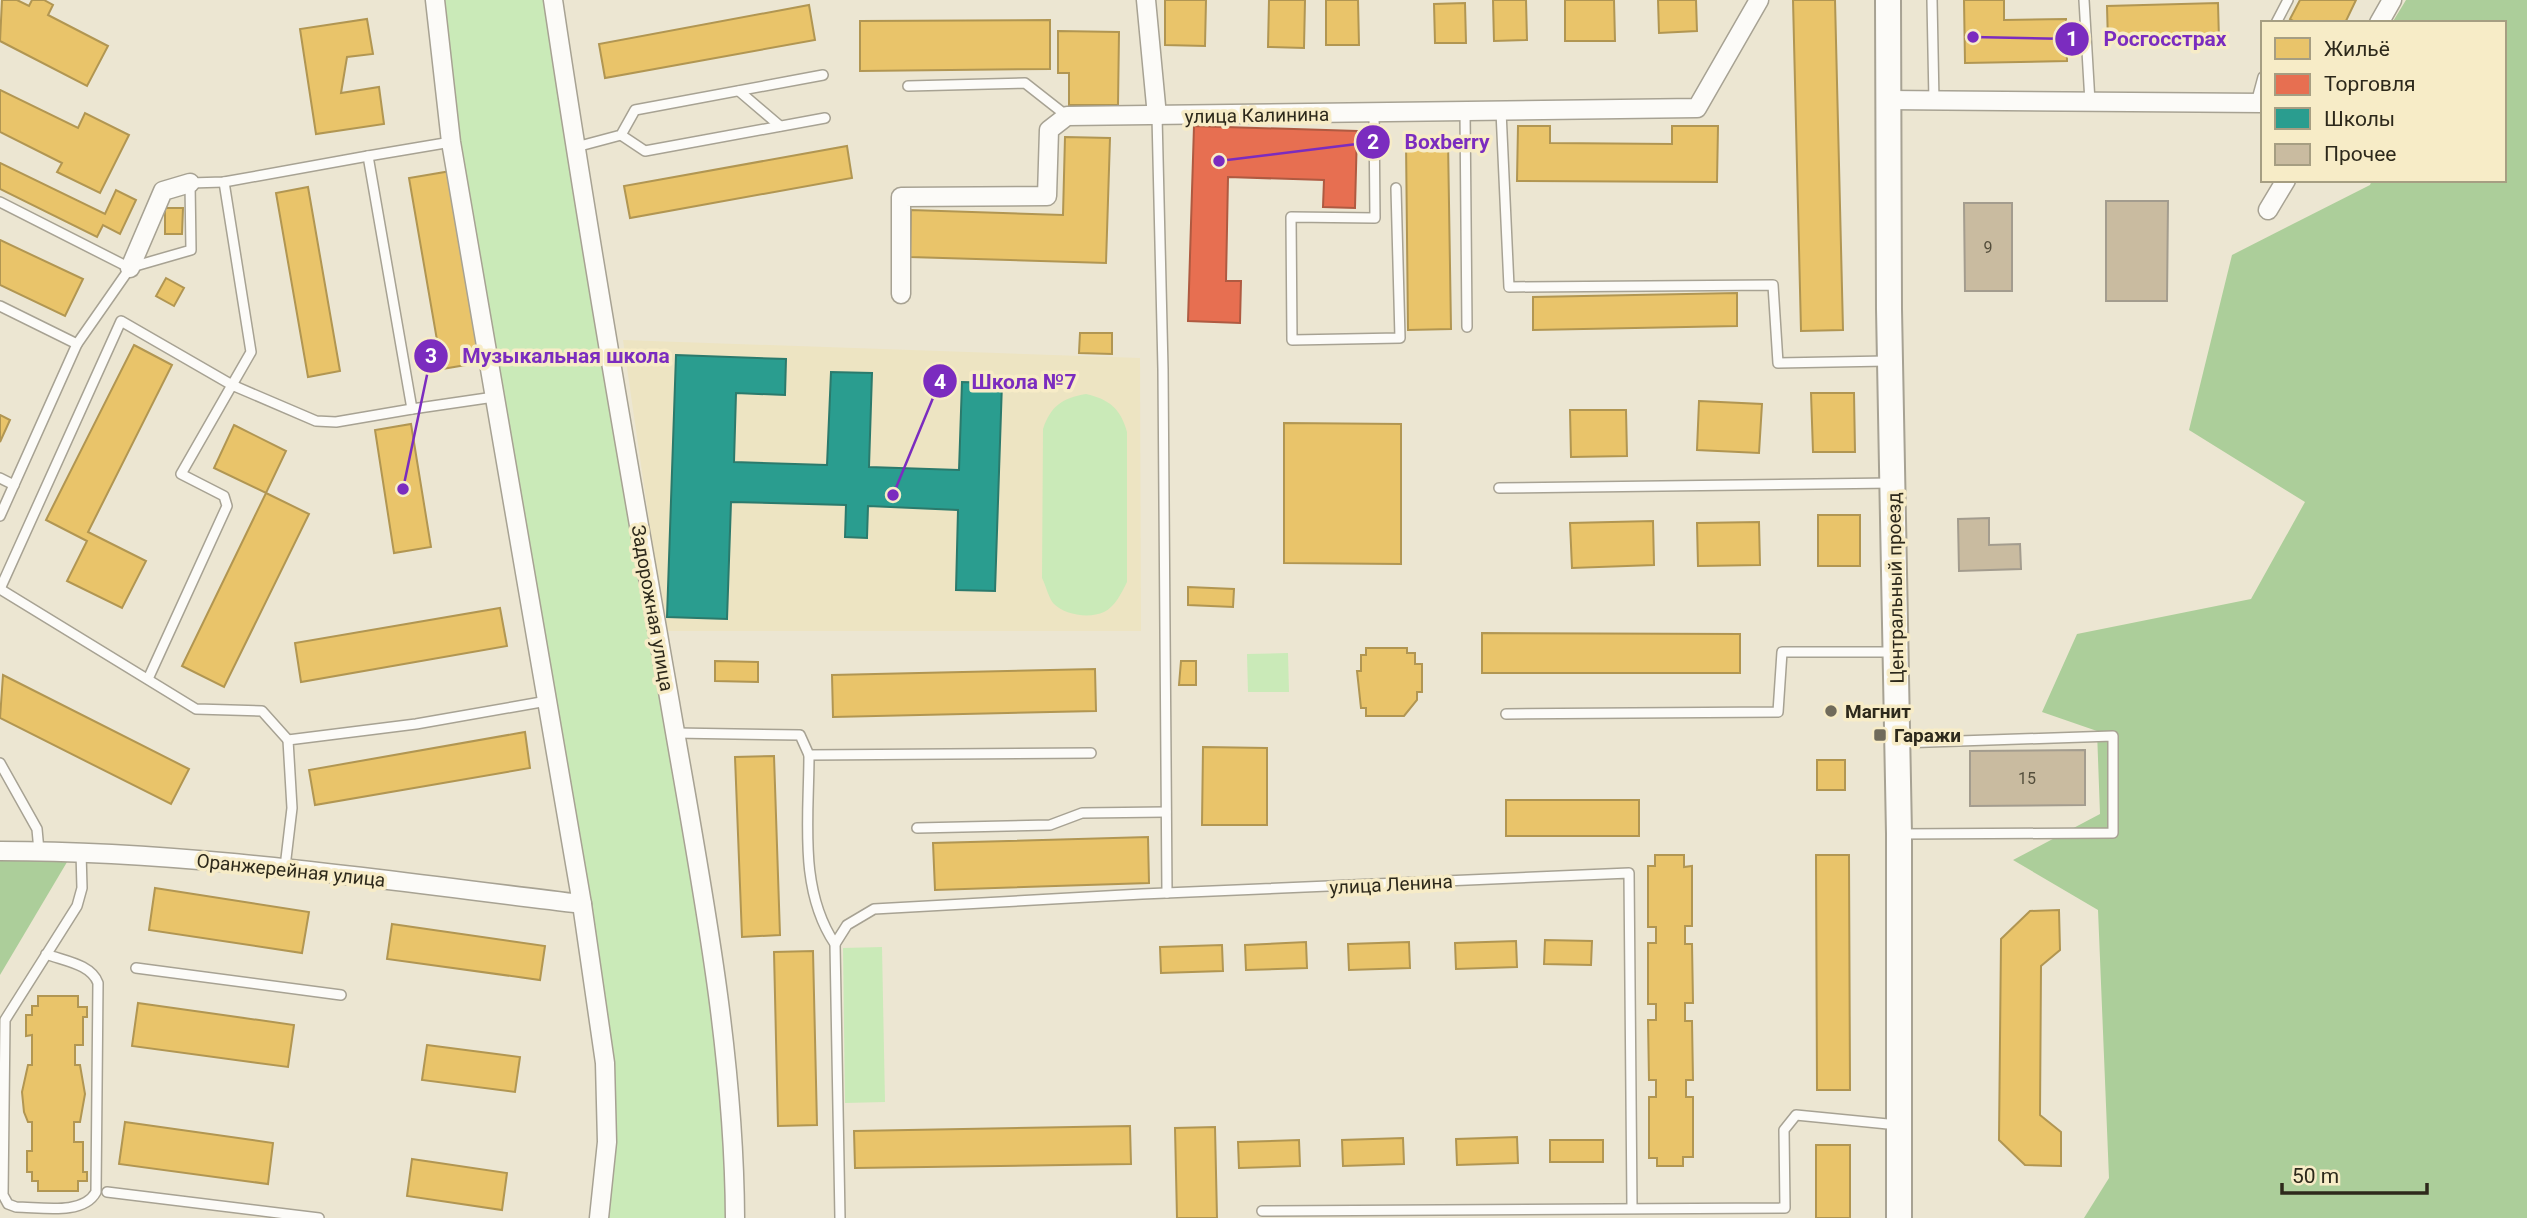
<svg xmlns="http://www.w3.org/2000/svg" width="2527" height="1218" viewBox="0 0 2527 1218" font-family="Roboto,sans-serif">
  <rect width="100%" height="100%" fill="#ece6d2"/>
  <polygon fill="#ede4c2" points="623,340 1140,358 1141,631 665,631"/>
  <g fill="#caeab8">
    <polygon points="441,0 555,0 711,950 736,1218 606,1218 605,1063 451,142"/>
    <path d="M1086,394c23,5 35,15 41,38v150c-5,10 -12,25 -23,30 -15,7 -40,3 -51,-9 -5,-7 -7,-17 -11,-25l1,-149c8,-23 19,-31 43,-35z"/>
    <polygon points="1288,653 1289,692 1248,692 1247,654"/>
    <polygon points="882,947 885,1102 845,1103 843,948"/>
  </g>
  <g fill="#acce9a">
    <polygon points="2406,0 2527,0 2527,1218 2084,1218 2109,1178 2098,910 2013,860 2100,814 2097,731 2042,712 2077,634 2251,599 2305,502 2189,430 2232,255 2370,185 2372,180 2504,180 2504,23 2392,23"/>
    <polygon points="70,857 0,975 0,858"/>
  </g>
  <g fill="#e9c46a" stroke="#b19652" stroke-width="2">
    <polygon points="2,0 17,0 29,6 32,0 44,0 53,5 48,15 108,46 87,86 0,41"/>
    <polygon points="1165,0 1206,0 1205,46 1165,45"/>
    <polygon points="1269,0 1305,0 1304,48 1268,47"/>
    <polygon points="1326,0 1358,0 1359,45 1326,45"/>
    <polygon points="1493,0 1526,0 1527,40 1494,41"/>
    <polygon points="1565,0 1614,0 1615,41 1565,41"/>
    <polygon points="1658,0 1696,0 1697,31 1659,33"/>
    <polygon points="1793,0 1835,0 1843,330 1801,331"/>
    <polygon points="1964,0 2004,0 2004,20 2066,19 2067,61 1965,63"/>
    <polygon points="2300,0 2356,0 2345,23 2297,23 2290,19"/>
    <polygon points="1465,3 1466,43 1435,43 1434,4"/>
    <polygon points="2218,3 2219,40 2108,43 2107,6"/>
    <polygon points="809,5 815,40 605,78 599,44"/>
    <polygon points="367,19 373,54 347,57 341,93 379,87 384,124 316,134 300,29"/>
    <polygon points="1050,20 1050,69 860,71 860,21"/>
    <polygon points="1058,31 1119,32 1118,105 1069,105 1069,73 1058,73"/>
    <polygon points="0,90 78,128 85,113 129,135 100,193 57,172 62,163 0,132"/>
    <polygon points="1518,126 1550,126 1550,143 1672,144 1672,126 1718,126 1717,182 1517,181"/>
    <polygon points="1065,137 1110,138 1106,263 910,257 911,210 1063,215"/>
    <polygon points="1448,140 1451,329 1408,330 1406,142"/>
    <polygon points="847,146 852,178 630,218 624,186"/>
    <polygon points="0,163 105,214 116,190 136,200 120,234 103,225 97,237 0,189"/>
    <polygon points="451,171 484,362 442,369 409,178"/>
    <polygon points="308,187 340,371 308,377 276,193"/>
    <polygon points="165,208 183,208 182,234 165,234"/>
    <polygon points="0,240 83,279 65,316 0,285"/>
    <polygon points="166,278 184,288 174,306 156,296"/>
    <polygon points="1737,293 1737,326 1533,330 1533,297"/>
    <polygon points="1080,333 1112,333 1112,354 1079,353"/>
    <polygon points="134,345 172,365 88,532 146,561 122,608 67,581 87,541 46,520"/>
    <polygon points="1811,393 1854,393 1855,452 1813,452"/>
    <polygon points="1699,401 1762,404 1759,453 1697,450"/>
    <polygon points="1570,410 1626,410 1627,456 1571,457"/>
    <polygon points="0,415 10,420 0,442"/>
    <polygon points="1284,423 1401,424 1401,564 1284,563"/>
    <polygon points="411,424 431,547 394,553 375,430"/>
    <polygon points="234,425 286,451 266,493 214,468"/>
    <polygon points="266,493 309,514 224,687 182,666"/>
    <rect x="1818" y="515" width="42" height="51"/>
    <polygon points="1653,521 1654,565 1572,568 1570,523"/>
    <polygon points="1759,522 1760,565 1698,566 1697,523"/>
    <polygon points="1188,587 1234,589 1233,607 1188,605"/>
    <polygon points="500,608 507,646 301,682 295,643"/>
    <polygon points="1482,633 1740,634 1740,673 1482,673"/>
    <polygon points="1366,648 1407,648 1407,653 1415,653 1415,664 1422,664 1422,692 1417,692 1417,700 1404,716 1366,716 1366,708 1361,708 1357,671 1361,671 1361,655 1366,655"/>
    <polygon points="715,661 758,662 758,682 715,681"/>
    <polygon points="1181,661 1196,661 1196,685 1179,685"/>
    <polygon points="1095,669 1096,711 833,717 832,675"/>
    <polygon points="3,675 189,769 171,804 0,718"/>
    <polygon points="525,732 530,768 315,805 309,770"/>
    <polygon points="1203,747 1267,748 1267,825 1202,825"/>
    <polygon points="774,756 780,935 742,937 735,757"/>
    <rect x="1817" y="760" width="28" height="30"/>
    <rect x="1506" y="800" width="133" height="36"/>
    <polygon points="1148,837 1149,883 935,890 933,843"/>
    <polygon points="1655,855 1684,855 1684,867 1692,866 1692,926 1685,926 1685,944 1692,944 1693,1003 1685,1003 1685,1021 1692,1021 1693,1080 1686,1080 1686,1097 1693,1097 1693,1157 1683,1157 1683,1166 1657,1166 1657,1158 1649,1158 1649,1097 1656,1097 1656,1080 1649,1080 1648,1020 1656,1020 1656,1004 1648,1004 1648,943 1656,943 1656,927 1648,927 1648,866 1655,866"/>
    <polygon points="1816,855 1849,855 1850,1090 1817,1090"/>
    <polygon points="155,888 309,912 302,953 149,930"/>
    <polygon points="2059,910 2060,950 2041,966 2040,1115 2061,1132 2061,1166 2025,1165 1999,1140 2001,939 2030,911"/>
    <polygon points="392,924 545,946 540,980 387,959"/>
    <polygon points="1545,940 1592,941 1591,965 1544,964"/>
    <polygon points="1516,941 1517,967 1456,969 1455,943"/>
    <polygon points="1306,942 1307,968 1246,970 1245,945"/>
    <polygon points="1409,942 1410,968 1349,970 1348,944"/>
    <polygon points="1222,945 1223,971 1161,973 1160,947"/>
    <polygon points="813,951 817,1125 778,1126 774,952"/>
    <polygon points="38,996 78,996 78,1007 87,1007 87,1017 83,1017 83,1045 75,1045 75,1065 80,1065 85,1094 80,1122 74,1122 74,1142 83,1142 83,1172 87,1172 87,1181 78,1181 78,1191 38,1191 38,1181 32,1181 32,1172 27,1172 27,1151 32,1151 32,1122 28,1122 24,1112 22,1092 28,1065 32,1065 32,1035 26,1036 26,1015 32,1015 32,1006 38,1006"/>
    <polygon points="138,1003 294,1025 288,1067 132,1046"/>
    <polygon points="427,1045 520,1057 515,1092 422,1080"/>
    <polygon points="125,1122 273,1143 268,1184 119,1164"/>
    <polygon points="1130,1126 1131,1164 855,1168 854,1131"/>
    <polygon points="1215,1127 1217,1218 1177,1218 1175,1128"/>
    <polygon points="1517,1137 1518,1163 1457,1165 1456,1139"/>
    <polygon points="1403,1138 1404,1164 1343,1166 1342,1140"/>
    <polygon points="1299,1140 1300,1166 1239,1168 1238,1142"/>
    <rect x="1550" y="1140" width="53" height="22"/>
    <rect x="1816" y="1145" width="34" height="73"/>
    <polygon points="412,1159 507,1173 502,1210 407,1196"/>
  </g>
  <polygon fill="#e76f51" stroke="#af5a41" stroke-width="2" points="1194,126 1357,131 1355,208 1323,207 1324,180 1228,177 1226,281 1241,281 1240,323 1188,321"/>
  <polygon fill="#2a9d8f" stroke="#2b7a6c" stroke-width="2" points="676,355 786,359 785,395 736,393 734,462 827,465 831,372 872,373 869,467 959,470 962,382 1002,383 995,591 956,590 958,510 868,506 867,538 845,537 846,505 731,502 727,619 667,617"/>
  <g fill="#c9bba0" stroke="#a39c8e" stroke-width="2">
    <polygon points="2106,201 2168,201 2167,301 2106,301"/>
    <polygon points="1964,203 2012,203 2012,291 1965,291"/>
    <polygon points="1989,518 1989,545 2020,544 2021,569 1959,571 1958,519"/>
    <polygon points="2085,750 2085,805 1970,806 1970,751"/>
  </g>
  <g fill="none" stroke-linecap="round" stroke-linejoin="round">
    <g stroke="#a7a293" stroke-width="12">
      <g id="service">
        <polyline points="1932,0 1934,101"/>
        <polyline points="2084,0 2090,102"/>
        <polyline points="2276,23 2288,0"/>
        <polyline points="908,86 1025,83 1067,116"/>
        <polyline points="739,91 780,126"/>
        <polyline points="2256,103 2263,77"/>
        <polyline points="1465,111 1467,327"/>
        <polyline points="1501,111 1509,287 1773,285 1778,363 1887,361"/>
        <polyline points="1374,113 1375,218 1291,217 1292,340 1400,338 1396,188"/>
        <polyline points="1157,116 1163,369 1167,893"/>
        <polyline points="621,135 645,151 825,118"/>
        <polyline points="451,142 368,156 412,409 494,397"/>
        <polyline points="576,147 621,135 635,110 823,75"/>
        <polyline points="0,202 130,268 77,344"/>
        <polyline points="132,267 191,250 190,183 224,182 368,156"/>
        <polyline points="0,306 77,344 0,516"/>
        <polyline points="0,478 14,485"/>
        <polyline points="1499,488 1892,483"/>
        <polyline points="0,589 121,321 232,385 251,352 224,182"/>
        <polyline points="0,589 196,709 262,711 288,740"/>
        <polyline points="148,679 227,506 224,496 181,474 232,385 316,421 336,422 412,409"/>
        <polyline points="1506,714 1778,712 1782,652 1893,652"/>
        <polyline points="675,733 800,735 809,755 1091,753"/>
        <polyline points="1899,743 2113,736 2113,833 1899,834"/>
        <path d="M809,755c0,63 -11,134 26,189l5,274"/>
        <polyline points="0,763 37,829 39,851"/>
        <polyline points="917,828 1050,825 1082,813 1166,812"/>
        <polyline points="285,867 292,808 288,740 416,724 547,701"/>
        <polyline points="835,944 847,925 874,909 1142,894 1629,873 1632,1207"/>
        <path d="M46,954c18,7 45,10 52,29l-2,209c-13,24 -56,15 -80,15l-8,-3 -5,-9 2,-175 72,-114 5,-18 -1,-36"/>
        <polyline points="136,968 341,995"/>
        <polyline points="107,1192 319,1218"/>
        <polyline points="1262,1211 1785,1208 1784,1130 1796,1115 1898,1125"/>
      </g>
    </g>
    <g stroke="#a7a293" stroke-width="21">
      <g id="minor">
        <polyline points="435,0 451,142 582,904 605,1063 607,1142 599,1218"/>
        <path d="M553,0c35,235 76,469 117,703 29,170 64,341 65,515"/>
        <polyline points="1146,0 1157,116"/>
        <polyline points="2379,23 2392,0"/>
        <polyline points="1887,100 2263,103"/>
        <polyline points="2268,210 2286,180"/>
        <polyline points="130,268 163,191 190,183"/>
        <polyline points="901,294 901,197 1047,196 1049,130 1067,116 1697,108 1759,0"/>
        <path d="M0,851c195,0 388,30 582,53"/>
      </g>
    </g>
    <g stroke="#a7a293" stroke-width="28">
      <polyline id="secondary" points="1888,0 1889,309 1899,834 1899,1218"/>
    </g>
    <use href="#service" stroke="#fcfbf8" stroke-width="9"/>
    <use href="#minor" stroke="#fcfbf8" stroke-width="18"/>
    <use href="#secondary" stroke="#fcfbf8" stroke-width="24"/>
  </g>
  <g fill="#706b5b" stroke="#f7ecc7" stroke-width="2.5">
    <circle cx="1831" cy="711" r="7"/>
    <rect x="1873" y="728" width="14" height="14" rx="3.5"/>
  </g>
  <g text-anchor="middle" stroke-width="7" stroke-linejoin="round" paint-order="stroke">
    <g font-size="16" fill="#544e3c">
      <text x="1988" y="253">9</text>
      <text x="2027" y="784">15</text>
    </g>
    <g font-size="19" fill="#2d291b" stroke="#f7ecc7">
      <text transform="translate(1257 115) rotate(-1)" y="7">улица Калинина</text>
      <text transform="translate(1895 588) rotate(-91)" y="7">Центральный проезд</text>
      <text transform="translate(653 608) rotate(80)" y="7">Задорожная улица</text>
      <text transform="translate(291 870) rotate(6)" y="7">Оранжерейная улица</text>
      <text transform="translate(1391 884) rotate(-3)" y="7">улица Ленина</text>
    </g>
    <g font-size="19" font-weight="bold" fill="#2d291b" stroke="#f7ecc7" text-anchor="start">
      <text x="1845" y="718">Магнит</text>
      <text x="1894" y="742">Гаражи</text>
    </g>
  </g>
  <path fill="none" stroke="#7b2cbf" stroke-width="2.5" d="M1973 37L2072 39M1219 161L1373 142M403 489L431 356M893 495L940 381"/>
  <g fill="#7b2cbf" stroke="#f7ecc7" stroke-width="2.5">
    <circle cx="1973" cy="37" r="7"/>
    <circle cx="1219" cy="161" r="7"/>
    <circle cx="403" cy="489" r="7"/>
    <circle cx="893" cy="495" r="7"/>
    <circle cx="2072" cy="39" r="18"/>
    <circle cx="1373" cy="142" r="18"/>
    <circle cx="431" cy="356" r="18"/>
    <circle cx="940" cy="381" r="18"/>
  </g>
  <g font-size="21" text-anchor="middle" font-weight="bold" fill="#fff">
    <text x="2072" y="46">1</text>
    <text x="1373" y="149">2</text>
    <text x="431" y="363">3</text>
    <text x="940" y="389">4</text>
  </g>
  <g font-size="21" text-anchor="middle" font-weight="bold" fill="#7b2cbf" stroke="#f7ecc7" stroke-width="7" stroke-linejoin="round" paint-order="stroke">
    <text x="2165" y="46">Росгосстрах</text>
    <text x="1447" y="149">Boxberry</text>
    <text x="566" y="363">Музыкальная школа</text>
    <text x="1024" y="389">Школа №7</text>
  </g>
  <rect x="2261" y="21" width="245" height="161" fill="#f7ecc7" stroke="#a69e82" stroke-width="2"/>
  <rect x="2275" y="38" width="35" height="21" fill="#e9c46a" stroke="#a69e82" stroke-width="2"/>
  <text x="2324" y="56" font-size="21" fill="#2d291b">Жильё</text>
  <rect x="2275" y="74" width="35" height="21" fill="#e76f51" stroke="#a69e82" stroke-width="2"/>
  <text x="2324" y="91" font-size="21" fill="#2d291b">Торговля</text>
  <rect x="2275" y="108" width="35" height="21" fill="#2a9d8f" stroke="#a69e82" stroke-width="2"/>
  <text x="2324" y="126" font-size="21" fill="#2d291b">Школы</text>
  <rect x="2275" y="144" width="35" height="21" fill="#c9bba0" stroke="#a69e82" stroke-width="2"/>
  <text x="2324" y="161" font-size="21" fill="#2d291b">Прочее</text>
  <path d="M2282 1183v10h145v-10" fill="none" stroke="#2d291b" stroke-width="3.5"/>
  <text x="2292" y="1183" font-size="21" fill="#2d291b" stroke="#f7ecc7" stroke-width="5" paint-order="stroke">50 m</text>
</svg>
